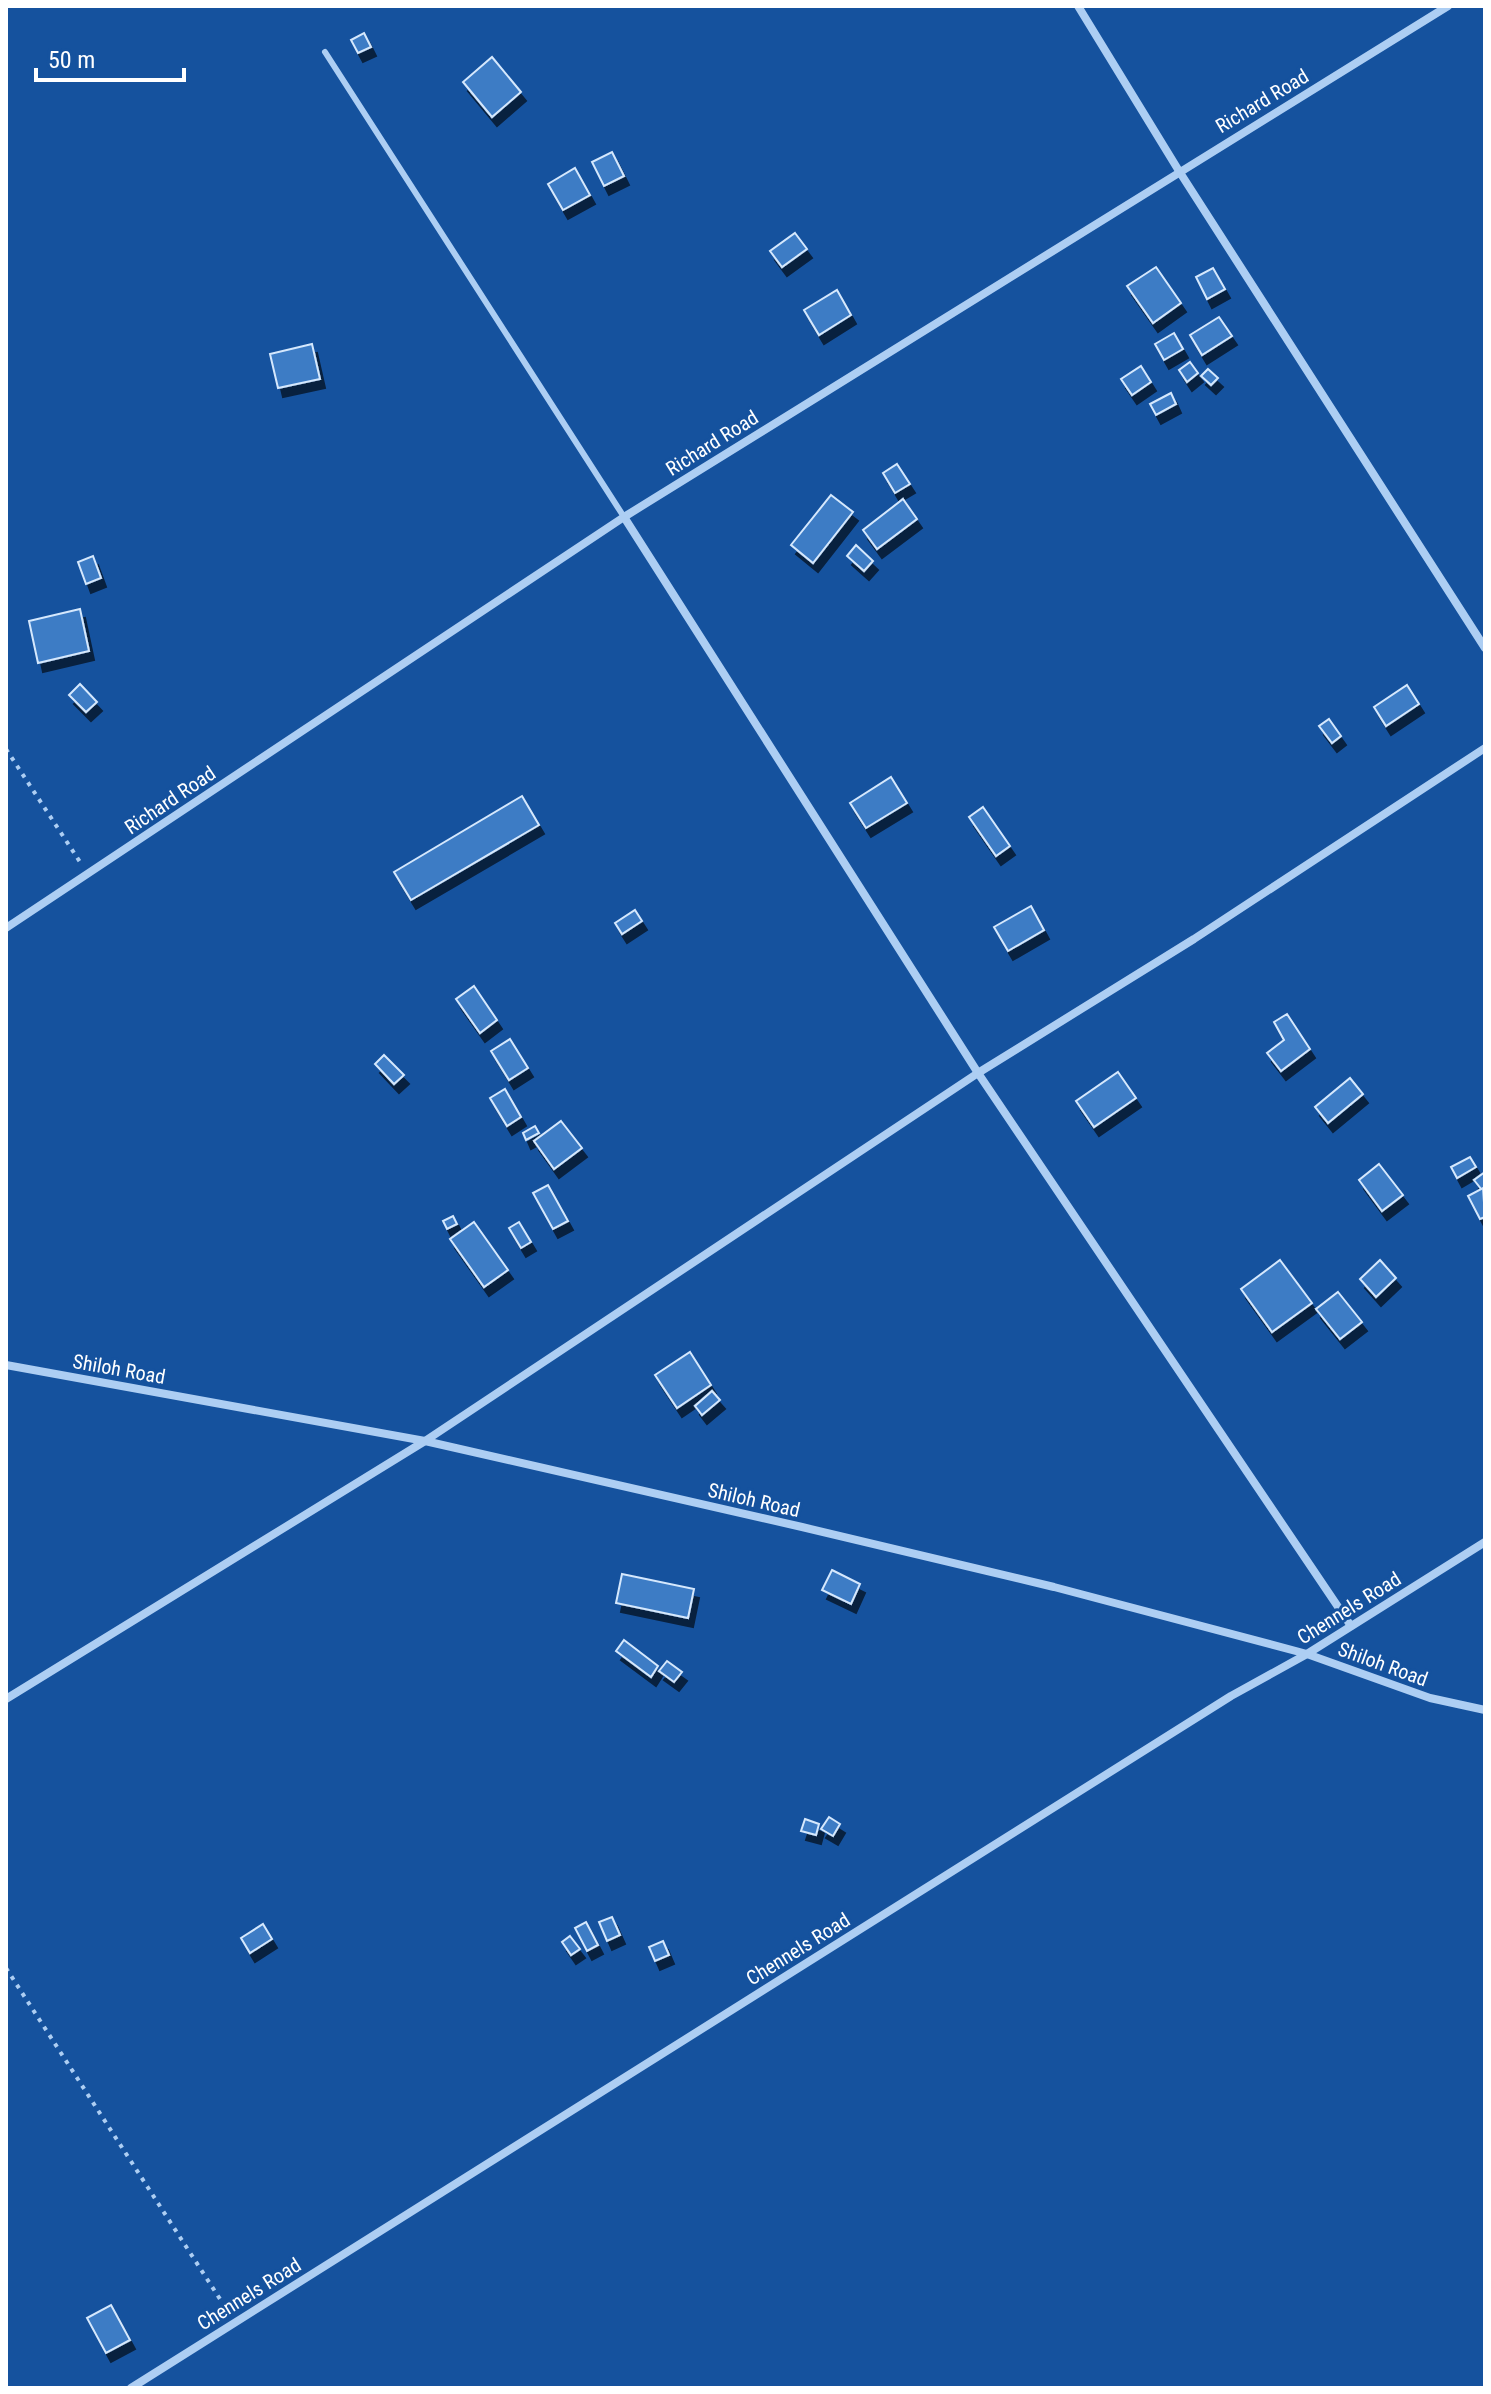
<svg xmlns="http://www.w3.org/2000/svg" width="1491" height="2394" viewBox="0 0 1491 2394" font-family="'Roboto Condensed',sans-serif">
  <defs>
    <filter id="shadow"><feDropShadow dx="5" dy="9" stdDeviation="0" flood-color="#0009"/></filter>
  </defs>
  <rect width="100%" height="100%" fill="#15529e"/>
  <g fill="#3d7cc5" stroke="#d5e8fd" stroke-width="2" filter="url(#shadow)">
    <polygon points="364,33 371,47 358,53 351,40"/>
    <polygon points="492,57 521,92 492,117 463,82"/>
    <polygon points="612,152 624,176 604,186 592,162"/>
    <polygon points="575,168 590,195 563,210 548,184"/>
    <polygon points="795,233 807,249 782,267 770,251"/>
    <polygon points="1156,267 1181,303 1153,323 1127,286"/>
    <polygon points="1213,268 1225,289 1207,299 1196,277"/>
    <polygon points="837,290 851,315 819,335 804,310"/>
    <polygon points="1219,317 1232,336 1202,355 1190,335"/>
    <polygon points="1174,333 1183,349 1164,360 1155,344"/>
    <polygon points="312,344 320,379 278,388 270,354"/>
    <polygon points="1190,362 1198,373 1187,382 1179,370"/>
    <polygon points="1141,366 1151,382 1132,395 1121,379"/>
    <polygon points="1208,369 1218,378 1211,385 1201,376"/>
    <polygon points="1171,393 1176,404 1156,415 1150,404"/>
    <polygon points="897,464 910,484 895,493 883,473"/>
    <polygon points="831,495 853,512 813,563 791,545"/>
    <polygon points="903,499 917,519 877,549 863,530"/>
    <polygon points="856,545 873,561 864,571 847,556"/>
    <polygon points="93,556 101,578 86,584 78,562"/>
    <polygon points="80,609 89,651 38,663 29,621"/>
    <polygon points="80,684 97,702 86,712 69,695"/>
    <polygon points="1407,685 1419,704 1386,726 1374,707"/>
    <polygon points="1329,719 1341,736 1332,743 1319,726"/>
    <polygon points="891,777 907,803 866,828 850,803"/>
    <polygon points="522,796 539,825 411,900 394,872"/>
    <polygon points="983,807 1010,846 996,856 969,817"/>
    <polygon points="1031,906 1044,930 1008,951 994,927"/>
    <polygon points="635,910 642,921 622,934 615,923"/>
    <polygon points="474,986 497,1020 480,1033 456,999"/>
    <polygon points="1287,1014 1310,1049 1281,1071 1267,1053 1284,1040 1274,1022"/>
    <polygon points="510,1039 528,1068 509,1080 491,1051"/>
    <polygon points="384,1055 404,1075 394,1084 375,1064"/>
    <polygon points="1118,1072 1136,1098 1094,1127 1076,1101"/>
    <polygon points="1350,1078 1363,1094 1328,1123 1315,1107"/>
    <polygon points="505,1089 521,1117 507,1126 490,1098"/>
    <polygon points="561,1121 582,1148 554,1169 534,1141"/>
    <polygon points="535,1126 539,1133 526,1140 523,1133"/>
    <polygon points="1470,1157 1476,1167 1457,1178 1451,1167"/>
    <polygon points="1379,1164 1403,1195 1382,1211 1359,1180"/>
    <polygon points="1485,1172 1485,1187 1482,1190 1474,1180"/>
    <polygon points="548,1185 568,1221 553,1229 533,1193"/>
    <polygon points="1483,1188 1485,1217 1480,1219 1468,1196"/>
    <polygon points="453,1216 457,1224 447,1229 443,1221"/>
    <polygon points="474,1222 508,1270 484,1287 450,1239"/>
    <polygon points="519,1222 531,1242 521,1248 509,1228"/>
    <polygon points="1280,1260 1312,1303 1272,1332 1241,1289"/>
    <polygon points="1380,1260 1396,1278 1376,1297 1360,1279"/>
    <polygon points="1338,1292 1362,1322 1340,1339 1316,1309"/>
    <polygon points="690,1352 711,1385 677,1408 655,1375"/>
    <polygon points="712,1391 720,1400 702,1415 695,1406"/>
    <polygon points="832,1570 860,1584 851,1604 822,1590"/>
    <polygon points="622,1574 694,1589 688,1618 616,1603"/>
    <polygon points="624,1640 658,1666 651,1677 616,1651"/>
    <polygon points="667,1661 682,1672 674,1682 659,1671"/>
    <polygon points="829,1817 840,1824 833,1836 821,1829"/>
    <polygon points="805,1819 819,1824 816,1835 801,1831"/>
    <polygon points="612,1917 620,1935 607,1941 599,1922"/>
    <polygon points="586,1922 598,1945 587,1951 575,1928"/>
    <polygon points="263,1924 272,1939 250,1953 241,1938"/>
    <polygon points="570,1936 580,1949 571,1955 562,1942"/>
    <polygon points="663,1941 669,1955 655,1961 649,1947"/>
    <polygon points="111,2305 130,2340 106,2353 87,2318"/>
  </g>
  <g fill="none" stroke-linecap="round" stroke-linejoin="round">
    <g stroke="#adcef3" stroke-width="4" stroke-dasharray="4 6" stroke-linecap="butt">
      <polyline points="6,749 82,865"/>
      <polyline points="6,1968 229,2313"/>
    </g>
    <polyline stroke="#adcef3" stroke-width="6" points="325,52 624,517"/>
    <g stroke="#adcef3" stroke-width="8">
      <polyline points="1078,6 1179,171 1485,648"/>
      <polyline points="624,517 978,1073 1351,1626"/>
      <polyline points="6,928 624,517 1448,6"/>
      <polyline points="6,1365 425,1441 802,1527 1054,1587 1307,1654 1430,1698 1485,1710"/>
      <polyline points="6,1699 425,1441 978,1073 1194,939 1485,748"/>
      <polyline points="131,2388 1231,1696 1307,1654 1485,1542"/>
    </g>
  </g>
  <g text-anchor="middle" stroke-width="6" stroke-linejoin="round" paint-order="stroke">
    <g font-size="20" fill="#fff" stroke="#15529e">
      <text transform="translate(1262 101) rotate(-31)" y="7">Richard Road</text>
      <text transform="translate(712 443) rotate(-32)" y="7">Richard Road</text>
      <text transform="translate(170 800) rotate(-34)" y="7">Richard Road</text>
      <text transform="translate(119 1369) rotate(10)" y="7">Shiloh Road</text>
      <text transform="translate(754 1500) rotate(13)" y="7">Shiloh Road</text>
      <text transform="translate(1349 1608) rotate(-32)" y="7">Chennels Road</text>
      <text transform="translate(1383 1664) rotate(20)" y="7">Shiloh Road</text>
      <text transform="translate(798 1949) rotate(-32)" y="7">Chennels Road</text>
      <text transform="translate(249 2294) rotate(-32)" y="7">Chennels Road</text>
    </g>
  </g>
  <rect width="1491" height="2394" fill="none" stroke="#ffffff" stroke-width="16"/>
  <path d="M36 68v12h148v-12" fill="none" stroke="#ffffff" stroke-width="4"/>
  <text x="48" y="68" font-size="24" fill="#ffffff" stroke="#15529e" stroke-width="6" paint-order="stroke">50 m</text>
</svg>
